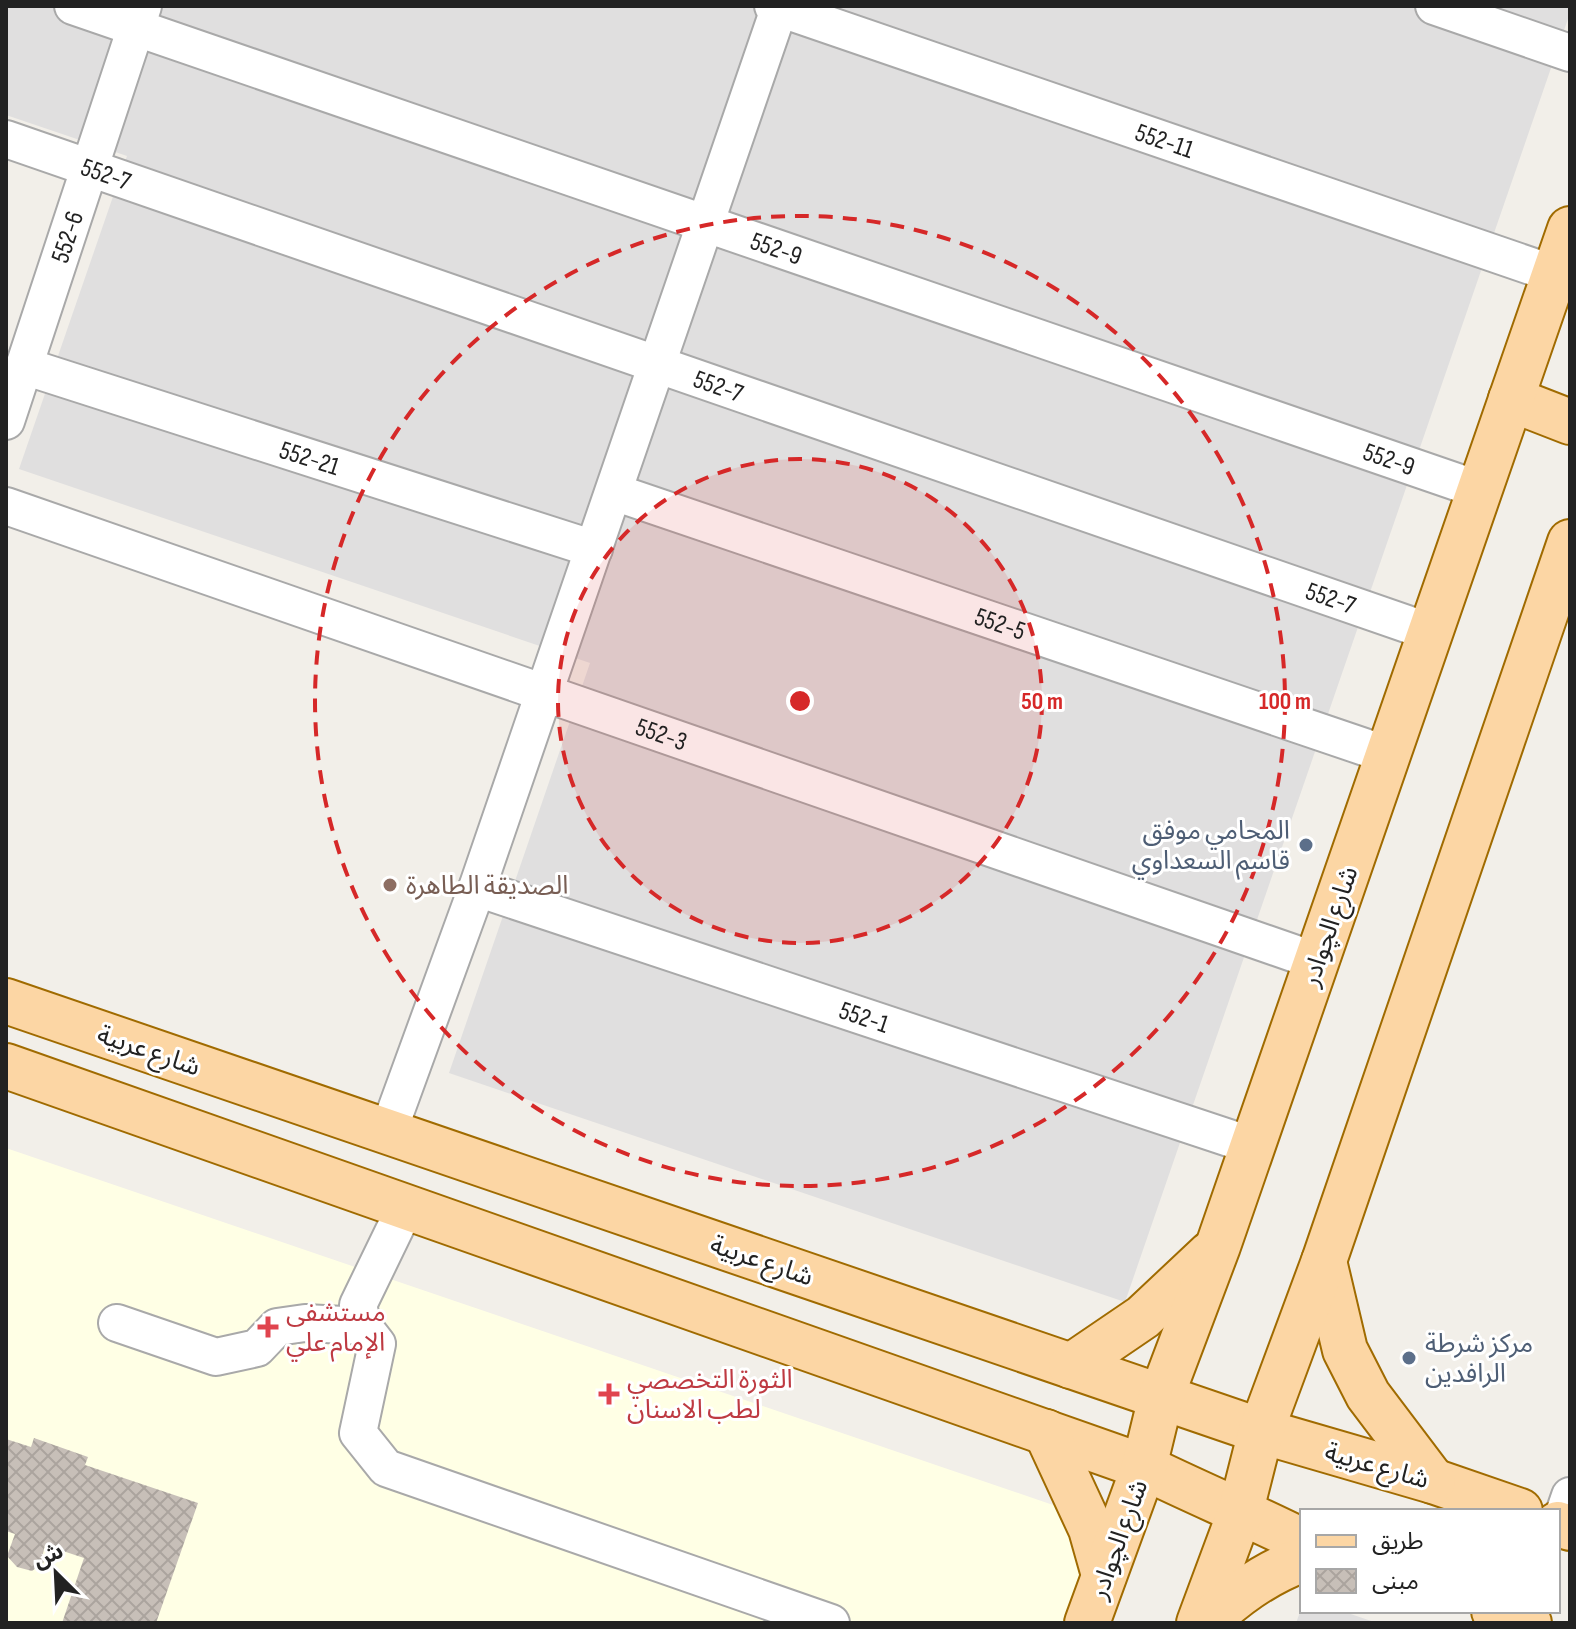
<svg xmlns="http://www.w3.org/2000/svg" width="1576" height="1629" viewBox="0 0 1576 1629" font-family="'Sofia Sans Condensed','Noto Sans Arabic',sans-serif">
  <defs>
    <pattern id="building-cross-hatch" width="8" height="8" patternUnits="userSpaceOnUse" patternTransform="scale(2)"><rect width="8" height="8" fill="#c7bfb8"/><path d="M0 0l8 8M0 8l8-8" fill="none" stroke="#aba49e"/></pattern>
  </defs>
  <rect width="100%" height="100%" fill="#f2efe9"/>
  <g fill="#e0dfdf">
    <polygon points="6,6 1570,6 1570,13 1125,1302 449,1073 590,663 19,469 127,156 6,115"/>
    <polygon points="1302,1607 1302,1611 1342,1611 1377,1623 1296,1623"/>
  </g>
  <polygon fill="#ffffe5" points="6,1148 1056,1506 1082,1569 1063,1623 6,1623"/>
  <polygon fill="url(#building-cross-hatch)" points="34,1438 88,1457 85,1465 198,1503 156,1623 62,1623 84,1558 45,1545 42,1558 44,1562 32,1571 17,1567 7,1556 15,1534 6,1531 6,1439 31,1447"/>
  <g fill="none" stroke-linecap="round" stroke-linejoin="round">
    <g stroke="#a9a9a9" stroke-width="40">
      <g id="minor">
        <path id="s1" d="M73,6l1407,484"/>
        <path id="s2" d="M773,6l781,268"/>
        <polyline points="1434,6 1570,53"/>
        <path id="s3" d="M6,139l1424,493"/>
        <path id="s4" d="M24,366l570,183"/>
        <path id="s5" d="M6,421l137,-415"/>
        <path id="s6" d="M614,492l774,263"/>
        <path id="s7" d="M6,506l1310,455"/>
        <path id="s8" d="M477,888l776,258"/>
        <polyline points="388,1132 477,888 780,6"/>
        <polyline points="406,1206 358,1305 363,1326 377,1344 358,1433 386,1468 831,1623"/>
        <polyline points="117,1323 216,1357 257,1348 277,1327 305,1323 363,1326"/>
        <polyline points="1560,1525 1570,1496"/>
      </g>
    </g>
    <g stroke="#a06b00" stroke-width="48">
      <g id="major">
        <polyline points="1511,399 1570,422"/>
        <polyline points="6,1001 1261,1431 1433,1481 1520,1511"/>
        <path d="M6,1066l1138,401c53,26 106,48 158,74"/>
        <polyline points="1324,1261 1345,1350 1368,1395 1433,1481"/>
        <polyline points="1071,1366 1143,1317 1210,1254"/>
        <polyline points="1046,1432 1091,1529 1104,1575"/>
        <polyline points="1558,1524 1570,1528"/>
        <polyline points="1494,1611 1529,1623"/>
        <polyline points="1087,1623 1144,1467 1161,1397 1218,1246 1570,229"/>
        <polyline points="1199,1623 1241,1510 1261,1431 1324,1261 1570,542"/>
        <path d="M1206,1623c28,-27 59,-50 96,-63"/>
      </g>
    </g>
    <use href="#minor" stroke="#fff" stroke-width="36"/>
    <use href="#major" stroke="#fcd6a4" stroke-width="44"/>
  </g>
  <circle cx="800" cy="701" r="242" fill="#d62828" fill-opacity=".12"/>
  <g fill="none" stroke="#d62828" stroke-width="4" stroke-dasharray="14 10">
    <circle cx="800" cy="701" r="242"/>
    <circle cx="800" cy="701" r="485"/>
  </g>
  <g fill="#5c6f8a" stroke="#fff" stroke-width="3">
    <circle cx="1306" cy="845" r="8"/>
    <circle cx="1409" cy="1358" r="8"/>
  </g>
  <circle fill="#8d6e63" stroke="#fff" stroke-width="3" cx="390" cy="885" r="8"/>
  <g fill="#e0444e" stroke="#fff" stroke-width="3">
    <path d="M264 1315h8v8h8v8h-8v8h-8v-8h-8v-8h8z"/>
    <path d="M605 1382h8v8h8v8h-8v8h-8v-8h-8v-8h8z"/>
  </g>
  <g text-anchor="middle" stroke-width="6" stroke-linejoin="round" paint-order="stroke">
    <g font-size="26" fill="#222" stroke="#fff">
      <text dy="9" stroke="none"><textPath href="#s2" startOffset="414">552-11</textPath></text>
      <text dy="9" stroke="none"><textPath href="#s3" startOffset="106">552-7</textPath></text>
      <text dy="9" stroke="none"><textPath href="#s5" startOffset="194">552-6</textPath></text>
      <text dy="9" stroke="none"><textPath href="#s1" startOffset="744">552-9</textPath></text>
      <text dy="9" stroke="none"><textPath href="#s3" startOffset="754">552-7</textPath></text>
      <text dy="9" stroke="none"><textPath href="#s4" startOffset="300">552-21</textPath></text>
      <text dy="9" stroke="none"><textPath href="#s1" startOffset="1392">552-9</textPath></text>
      <text dy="9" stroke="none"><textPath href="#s3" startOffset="1402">552-7</textPath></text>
      <text dy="9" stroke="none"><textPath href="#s6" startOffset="408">552-5</textPath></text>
      <text dy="9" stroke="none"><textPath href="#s7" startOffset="694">552-3</textPath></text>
      <text transform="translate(1329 926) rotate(-71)" y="9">شارع الچوادر</text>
      <text dy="9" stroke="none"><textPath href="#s8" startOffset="408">552-1</textPath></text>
      <text transform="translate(149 1050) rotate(19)" y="9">شارع عربية</text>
      <text transform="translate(762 1260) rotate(19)" y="9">شارع عربية</text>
      <text transform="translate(1377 1465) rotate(16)" y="9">شارع عربية</text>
      <text transform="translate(1118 1539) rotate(-70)" y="9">شارع الچوادر</text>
    </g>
    <g font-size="26" fill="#4e5e75" stroke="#fff" text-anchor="end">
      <text x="1290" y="839">المحامي موفق<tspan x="1290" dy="30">قاسم السعداوي</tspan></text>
      <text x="1425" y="1352" text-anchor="start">مركز شرطة<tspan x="1425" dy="30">الرافدين</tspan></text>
    </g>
    <g font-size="26" fill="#785e54" stroke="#fff" text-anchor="start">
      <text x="406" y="894">الصديقة الطاهرة</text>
    </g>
    <g font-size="26" fill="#be3a42" stroke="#fff" text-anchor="start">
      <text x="286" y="1321">مستشفى<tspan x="286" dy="30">الإمام علي</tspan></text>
      <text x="627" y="1388">الثورة التخصصي<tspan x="627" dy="30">لطب الاسنان</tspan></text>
    </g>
  </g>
  <circle cx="800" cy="701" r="12" fill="#d62828" stroke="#fff" stroke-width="4"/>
  <g font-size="24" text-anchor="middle" font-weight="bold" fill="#d62828" stroke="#fff" stroke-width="6" stroke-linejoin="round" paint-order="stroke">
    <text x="1042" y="709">50 m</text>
    <text x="1285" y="709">100 m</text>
  </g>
  <rect width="1576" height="1629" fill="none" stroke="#222222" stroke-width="16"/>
  <rect x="1300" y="1509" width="260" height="104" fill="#ffffff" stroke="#a7a7a7" stroke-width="2"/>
  <rect x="1316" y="1535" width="40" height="12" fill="#fcd6a4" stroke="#a7a7a7" stroke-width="2"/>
  <text x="1372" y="1549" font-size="24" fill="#222222">طريق</text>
  <rect x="1316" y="1569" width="40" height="24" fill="url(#building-cross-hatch)" stroke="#a7a7a7" stroke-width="2"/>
  <text x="1372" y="1589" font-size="24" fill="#222222">مبنى</text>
  <g transform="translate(56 1573) rotate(336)" stroke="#ffffff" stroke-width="6" paint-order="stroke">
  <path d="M0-6L14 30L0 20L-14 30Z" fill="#222222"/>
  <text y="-12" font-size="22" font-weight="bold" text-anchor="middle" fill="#222222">ش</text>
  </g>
</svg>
